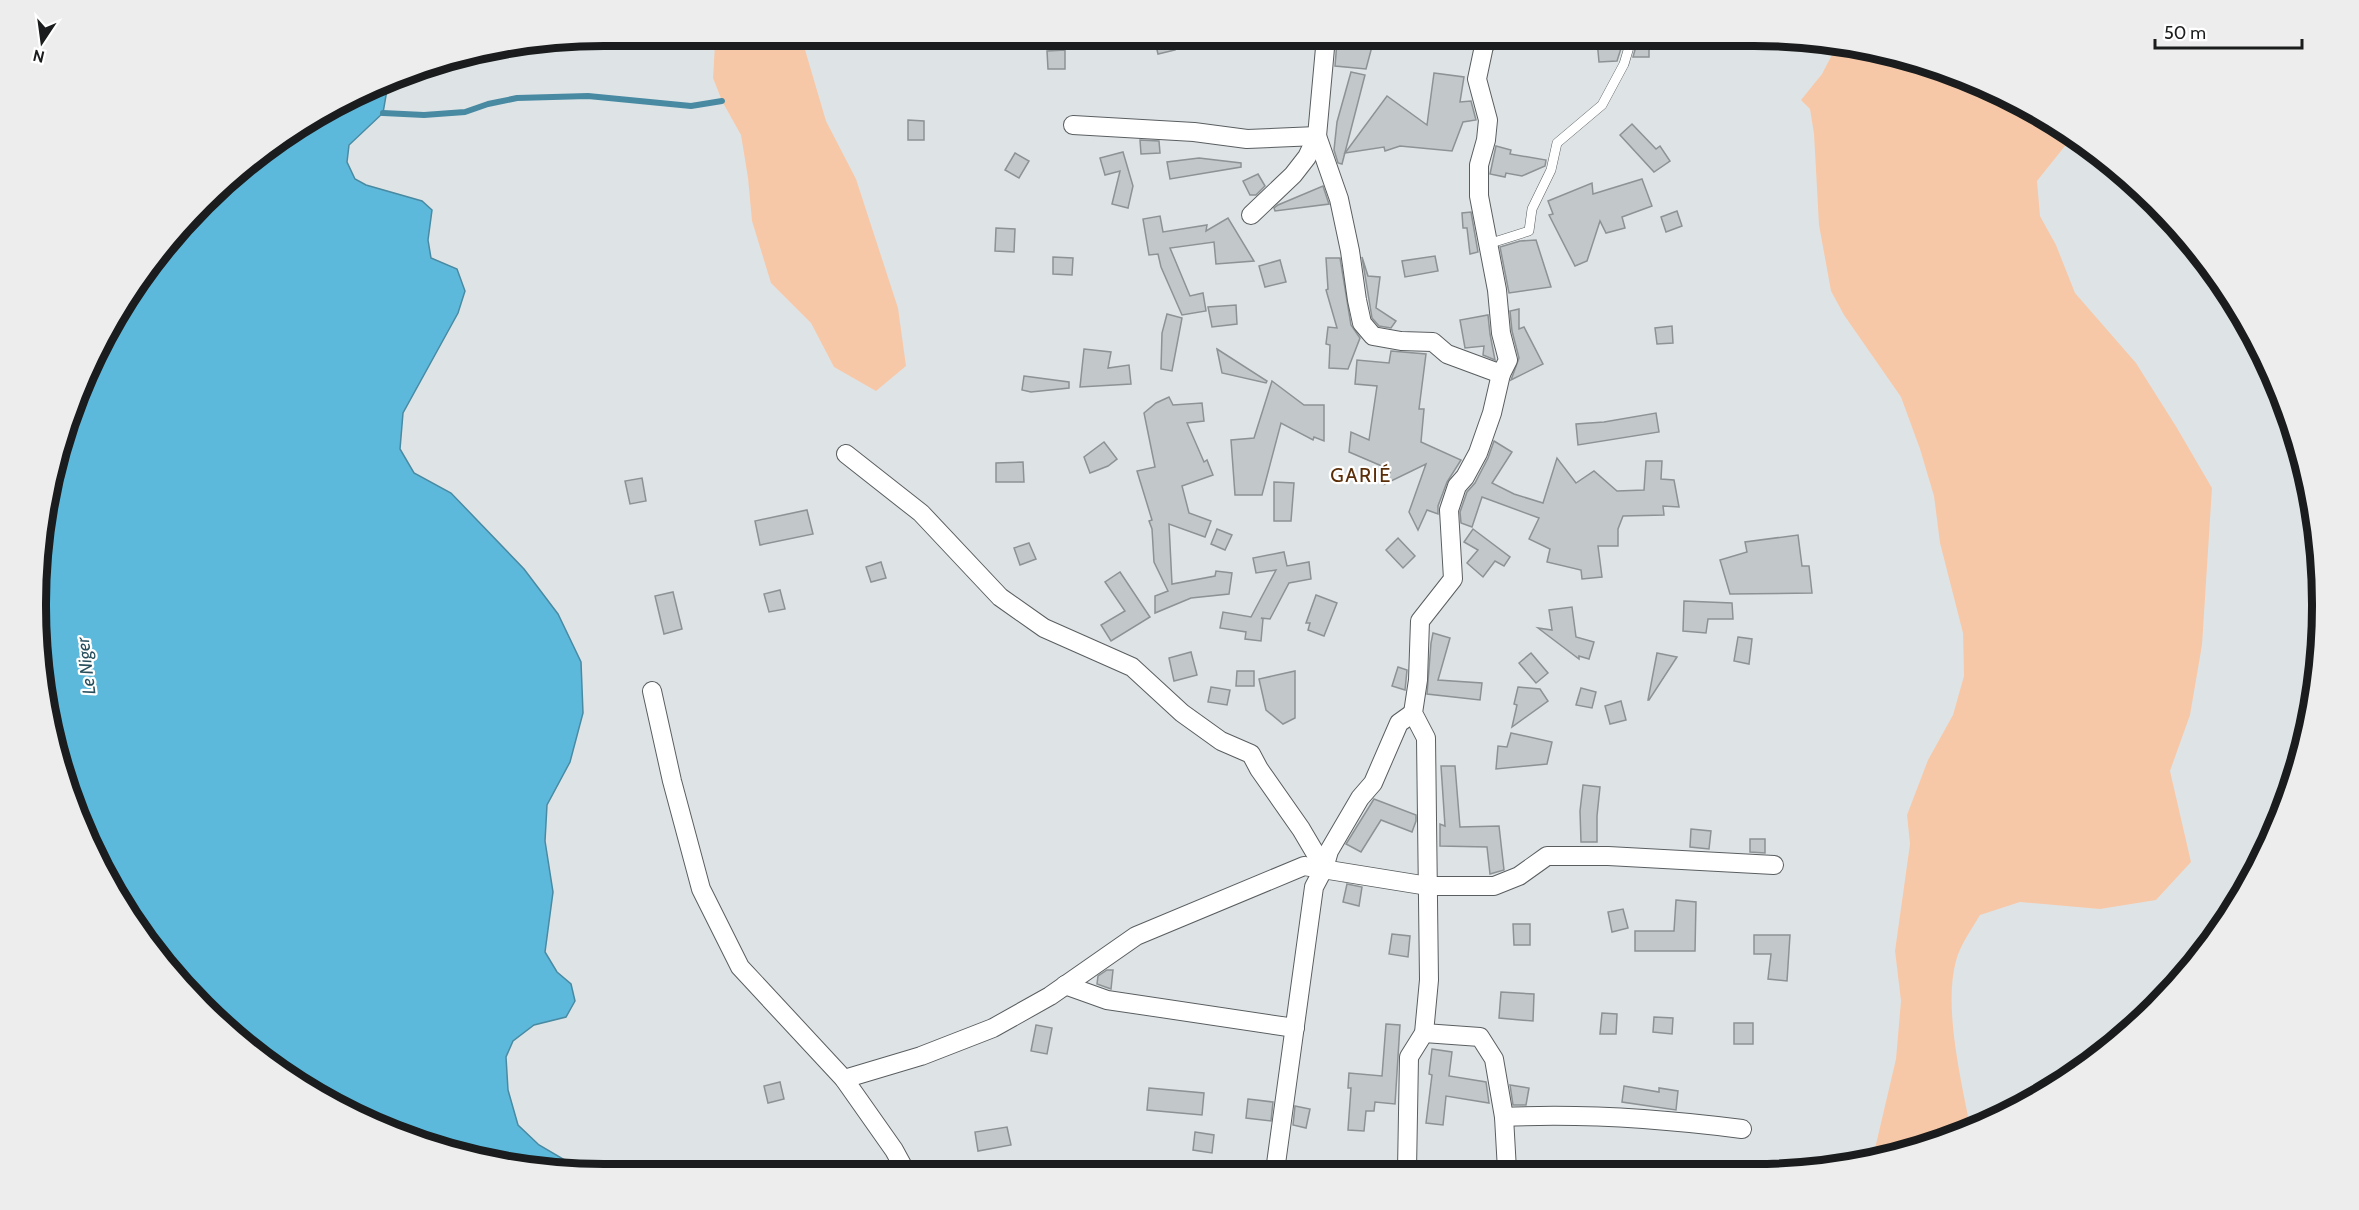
<svg xmlns="http://www.w3.org/2000/svg" width="2359" height="1210" viewBox="0 0 2359 1210" font-family="Cabin,sans-serif">
  <rect width="100%" height="100%" fill="#dee4e6"/>
  <g fill="#f7c8a8">
    <polygon points="718,36 801,36 826,121 856,179 898,308 906,366 876,391 834,367 811,323 771,283 752,221 748,178 741,135 722,101 713,78 715,44"/>
    <path d="M1837,45l65,10 104,40 67,41 -36,45 3,35 16,29 19,48 61,70 41,65 35,60 -10,157 -12,70 -20,56 21,91 -35,38 -56,9 -80,-7 -40,13c-8,14 -20,30 -24,46 -13,46 6,123 15,170l-98,26 23,-98 5,-58 -6,-50 15,-107 -3,-29 21,-55 25,-45 11,-39 -1,-43 -23,-90 -6,-47 -14,-47 -19,-52 -57,-82 -13,-24 -12,-66 -5,-91 -4,-25 -9,-9 21,-26z"/>
  </g>
  <polygon fill="#5db9dc" stroke="#498aa3" stroke-width="1.5" points="388,84 383,113 349,145 347,162 355,179 366,185 422,201 432,210 428,240 431,258 457,269 465,291 458,313 403,413 400,449 414,473 451,493 524,569 558,614 581,662 583,713 570,762 547,805 545,841 553,892 545,952 557,972 571,984 575,1001 566,1017 534,1025 513,1041 506,1057 508,1090 518,1125 539,1145 587,1173 568,1173 458,1155 353,1115 202,1007 132,921 79,823 37,643 55,458 132,289 258,154"/>
  <g fill="none" stroke-linecap="round" stroke-linejoin="round">
    <polyline stroke="#498aa3" stroke-width="6" points="383,113 424,115 465,112 488,104 517,98 588,96 691,106 722,101"/>
  </g>
  <g fill="#c2c7c9" stroke="#8d9294" stroke-width="1.5">
    <polygon points="1154,37 1172,37 1175,50 1158,54"/>
    <polygon points="1374,39 1366,69 1335,66 1337,42"/>
    <polygon points="1624,39 1617,61 1599,62 1597,40"/>
    <polygon points="1638,39 1649,39 1649,57 1633,57"/>
    <polygon points="1065,50 1065,69 1048,69 1047,51"/>
    <polygon points="1351,72 1365,75 1342,164 1338,163 1334,150 1337,122"/>
    <polygon points="1434,73 1464,77 1460,102 1471,101 1476,120 1463,122 1452,151 1400,146 1385,151 1384,147 1345,153 1387,96 1427,125"/>
    <polygon points="908,120 924,121 924,140 908,140"/>
    <polygon points="1632,124 1656,149 1660,146 1670,161 1654,172 1620,135"/>
    <polygon points="1140,140 1159,141 1160,153 1141,154"/>
    <polygon points="1496,146 1511,150 1510,154 1546,160 1545,166 1522,176 1506,173 1505,177 1490,174"/>
    <polygon points="1123,152 1133,186 1128,208 1112,204 1120,171 1105,175 1100,158"/>
    <polygon points="1015,153 1029,161 1019,178 1005,170"/>
    <polygon points="1199,158 1241,163 1241,167 1170,179 1167,162"/>
    <polygon points="1258,174 1265,186 1256,195 1250,195 1243,181"/>
    <polygon points="1642,179 1652,206 1622,217 1625,228 1606,233 1600,221 1587,261 1575,266 1549,215 1553,214 1548,201 1592,183 1593,194"/>
    <polygon points="1323,186 1329,204 1275,211 1274,208 1278,205"/>
    <polygon points="1677,211 1682,226 1666,232 1661,217"/>
    <polygon points="1471,212 1478,252 1470,254 1467,228 1463,228 1462,213"/>
    <polygon points="1160,216 1163,232 1207,225 1206,231 1228,218 1254,261 1216,264 1214,242 1170,248 1190,296 1203,293 1206,311 1182,315 1161,267 1158,254 1149,255 1143,219"/>
    <polygon points="996,228 1015,229 1014,252 995,251"/>
    <polygon points="1536,240 1551,287 1509,293 1500,247 1520,241"/>
    <polygon points="1435,256 1438,271 1405,277 1402,261"/>
    <polygon points="1053,257 1073,258 1072,275 1053,274"/>
    <polygon points="1362,257 1368,276 1380,277 1376,308 1396,321 1391,328 1379,326 1372,318"/>
    <polygon points="1326,258 1340,258 1351,325 1360,338 1348,369 1329,368 1330,345 1326,344 1328,327 1337,328 1326,290 1328,289"/>
    <polygon points="1280,260 1286,282 1265,287 1259,266"/>
    <polygon points="1236,305 1237,324 1212,327 1208,307"/>
    <polygon points="1519,309 1519,329 1524,327 1543,364 1511,380 1519,358 1512,331 1510,311"/>
    <polygon points="1167,314 1182,318 1172,371 1161,369 1162,333"/>
    <polygon points="1488,315 1490,334 1495,360 1483,355 1484,346 1465,348 1460,320"/>
    <polygon points="1672,326 1673,343 1657,344 1655,328"/>
    <polygon points="1084,349 1111,352 1108,368 1129,365 1131,384 1080,387"/>
    <polygon points="1217,349 1267,381 1266,383 1222,373"/>
    <polygon points="1391,351 1426,354 1419,409 1424,409 1421,442 1461,460 1447,482 1438,506 1438,514 1427,510 1418,530 1409,512 1426,464 1385,484 1391,470 1349,452 1351,432 1369,440 1377,386 1355,384 1357,360 1389,363"/>
    <polygon points="1024,376 1069,382 1069,388 1031,392 1022,390"/>
    <polygon points="1272,381 1304,405 1324,405 1324,441 1314,437 1313,440 1281,423 1262,495 1235,495 1231,440 1254,438"/>
    <polygon points="1169,397 1173,405 1202,403 1204,421 1187,423 1204,462 1207,460 1213,475 1182,486 1189,513 1211,521 1205,537 1169,524 1172,584 1215,576 1216,571 1232,573 1229,594 1191,598 1155,613 1155,596 1168,591 1154,562 1152,529 1149,521 1152,520 1137,471 1155,467 1144,413 1156,403"/>
    <polygon points="1656,413 1659,432 1578,445 1576,424 1604,422"/>
    <polygon points="1494,441 1512,452 1492,483 1514,494 1543,503 1557,458 1576,483 1594,471 1617,491 1644,490 1646,461 1662,461 1661,479 1674,480 1679,507 1663,506 1664,515 1623,516 1618,529 1618,546 1598,546 1602,577 1582,579 1581,570 1547,562 1550,549 1529,539 1539,518 1482,497 1472,527 1461,523 1460,512 1467,492 1475,483 1488,458"/>
    <polygon points="1104,442 1117,459 1108,466 1090,473 1084,457"/>
    <polygon points="1023,462 1024,482 996,482 996,463"/>
    <polygon points="642,478 646,501 630,504 625,481"/>
    <polygon points="1274,482 1294,483 1291,521 1274,521"/>
    <polygon points="807,510 813,534 760,545 755,521"/>
    <polygon points="1217,529 1232,535 1225,550 1211,544"/>
    <polygon points="1473,529 1510,557 1504,566 1495,561 1483,577 1467,563 1478,550 1464,542"/>
    <polygon points="1798,535 1802,566 1809,566 1812,593 1730,594 1720,560 1747,552 1745,542"/>
    <polygon points="1398,538 1415,556 1403,568 1386,550"/>
    <polygon points="1029,543 1036,559 1020,565 1014,548"/>
    <polygon points="1284,552 1287,566 1309,562 1311,579 1289,583 1270,619 1261,618 1263,619 1261,641 1245,639 1246,632 1220,628 1223,612 1251,617 1276,570 1256,573 1253,558"/>
    <polygon points="881,562 886,578 871,582 866,567"/>
    <polygon points="1120,572 1150,617 1111,641 1101,625 1125,611 1105,582"/>
    <polygon points="780,590 785,609 769,612 764,594"/>
    <polygon points="673,592 682,629 664,634 655,596"/>
    <polygon points="1316,595 1337,603 1324,636 1308,630 1310,623 1306,623"/>
    <polygon points="1684,601 1732,603 1733,619 1708,619 1706,633 1683,631"/>
    <polygon points="1572,607 1576,637 1594,642 1589,659 1579,656 1579,659 1538,628 1552,630 1549,610"/>
    <polygon points="1433,633 1450,638 1438,680 1482,683 1480,700 1427,694 1431,643"/>
    <polygon points="1738,637 1752,639 1749,664 1734,661"/>
    <polygon points="1191,652 1197,675 1174,681 1169,658"/>
    <polygon points="1531,653 1548,673 1536,683 1519,663"/>
    <polygon points="1657,653 1677,657 1649,700 1648,700"/>
    <polygon points="1398,667 1407,670 1405,690 1392,686"/>
    <polygon points="1237,671 1254,671 1254,686 1236,686"/>
    <polygon points="1295,671 1295,718 1283,724 1266,710 1259,679"/>
    <polygon points="1211,687 1230,690 1227,705 1208,702"/>
    <polygon points="1518,687 1540,689 1548,701 1512,727 1517,705 1514,704"/>
    <polygon points="1581,688 1596,692 1592,708 1576,705"/>
    <polygon points="1621,701 1626,720 1610,724 1605,706"/>
    <polygon points="1511,733 1552,742 1547,764 1496,769 1498,746 1507,747"/>
    <polygon points="1441,766 1455,766 1460,827 1499,826 1504,870 1490,874 1487,847 1440,846 1440,824 1445,826"/>
    <polygon points="1583,785 1600,787 1597,816 1597,842 1581,842 1580,811"/>
    <polygon points="1374,799 1416,815 1416,821 1412,832 1381,820 1361,852 1346,844"/>
    <polygon points="1691,829 1711,831 1709,849 1690,847"/>
    <polygon points="1750,839 1765,839 1765,853 1750,852"/>
    <polygon points="1347,884 1362,887 1359,906 1343,902"/>
    <polygon points="1676,900 1696,902 1695,951 1635,951 1635,931 1674,931"/>
    <polygon points="1623,909 1628,928 1612,932 1608,912"/>
    <polygon points="1513,924 1530,924 1530,945 1514,945"/>
    <polygon points="1392,934 1410,936 1408,957 1389,954"/>
    <polygon points="1754,935 1790,935 1787,981 1768,979 1771,954 1754,954"/>
    <polygon points="1107,970 1113,970 1111,989 1097,984 1098,976"/>
    <polygon points="1501,992 1534,994 1533,1021 1499,1018"/>
    <polygon points="1602,1013 1617,1014 1616,1034 1600,1034"/>
    <polygon points="1654,1017 1673,1018 1672,1034 1653,1032"/>
    <rect x="1734" y="1023" width="19" height="21"/>
    <polygon points="1386,1024 1400,1025 1395,1104 1375,1102 1374,1111 1366,1111 1364,1131 1348,1130 1351,1088 1348,1088 1349,1073 1382,1076"/>
    <polygon points="1036,1025 1052,1028 1047,1054 1031,1051"/>
    <polygon points="1432,1049 1452,1052 1449,1076 1486,1082 1489,1103 1446,1096 1443,1125 1426,1123 1432,1075 1429,1074"/>
    <polygon points="780,1082 784,1099 768,1103 764,1086"/>
    <polygon points="1510,1085 1529,1088 1526,1105 1513,1105"/>
    <polygon points="1624,1086 1659,1092 1659,1088 1678,1091 1676,1110 1622,1102"/>
    <polygon points="1149,1088 1204,1093 1202,1115 1147,1110"/>
    <polygon points="1248,1099 1273,1102 1271,1121 1246,1118"/>
    <polygon points="1295,1106 1310,1109 1306,1128 1293,1125"/>
    <polygon points="1007,1127 1011,1145 978,1151 975,1132"/>
    <polygon points="1195,1132 1214,1135 1212,1153 1193,1150"/>
  </g>
  <g fill="none" stroke-linecap="round" stroke-linejoin="round">
    <g stroke="#5a5e60" stroke-width="10">
      <polyline id="lane" points="1488,244 1529,231 1532,209 1551,170 1557,143 1602,105 1624,64 1632,37"/>
    </g>
    <g stroke="#5a5e60" stroke-width="20">
      <g id="street">
        <polyline points="1073,125 1194,132 1247,139 1317,136 1339,199 1350,251 1357,300 1362,323 1373,336 1401,341 1433,342 1447,354 1501,374"/>
        <polyline points="1251,215 1293,175 1307,157 1317,136 1326,37"/>
        <polyline points="846,454 921,513 1000,597 1044,628 1132,667 1182,713 1221,741 1251,754 1259,769 1301,829 1324,868"/>
        <polyline points="652,691 672,781 701,889 740,967 844,1079 894,1150 906,1172"/>
        <polyline points="1065,985 1107,1000 1295,1028"/>
        <polyline points="1424,1033 1480,1037 1494,1059 1504,1117 1507,1170"/>
        <polyline points="844,1079 921,1056 993,1028 1050,996 1136,936 1304,866 1428,886 1494,886 1519,876 1547,856 1608,856 1774,865"/>
        <path d="M1504,1117c79,-4 160,2 238,12"/>
        <polyline points="1407,1170 1409,1057 1424,1033 1429,980 1426,738 1413,713 1418,680 1420,621 1453,579 1449,510 1457,486 1465,477 1478,453 1492,413 1501,374 1508,360 1501,333 1497,290 1479,196 1479,165 1486,140 1488,120 1477,79 1484,46 1492,37"/>
        <polyline points="1275,1171 1314,887 1324,868 1329,851 1360,798 1373,783 1399,723 1413,713"/>
      </g>
    </g>
    <use href="#lane" stroke="#fff" stroke-width="9"/>
    <use href="#street" stroke="#fff" stroke-width="18"/>
  </g>
  <g text-anchor="middle" stroke-width="4.5" stroke-linejoin="round" paint-order="stroke">
    <g font-size="18" font-style="italic" fill="#264e5d" stroke="#fff">
      <text transform="translate(86 666) rotate(-97)" y="6">Le Niger</text>
    </g>
    <g font-size="20" letter-spacing="1.5" fill="#5a2e08" stroke="#fff">
      <text x="1361" y="482">GARIÉ</text>
    </g>
  </g>
  <path d="M0 0H2359V1210H0ZM604 46H1754A558 558 0 0 1 2312 604V606A558 558 0 0 1 1754 1164H604A558 558 0 0 1 46 606V604A558 558 0 0 1 604 46Z" fill="#ededed" fill-rule="evenodd"/>
  <path fill="none" stroke="#1a1c1d" stroke-width="8" d="M604 46H1754A558 558 0 0 1 2312 604V606A558 558 0 0 1 1754 1164H604A558 558 0 0 1 46 606V604A558 558 0 0 1 604 46Z"/>
  <g transform="translate(42 42) rotate(193)" stroke="#ffffff" stroke-width="4.5" paint-order="stroke">
  <path d="M0-4.5L10 22L0 15L-10 22Z" fill="#1a1c1d"/>
  <text y="-9" font-size="16" font-weight="bold" text-anchor="middle" fill="#1a1c1d">N</text>
  </g>
  <path d="M2155 39v9h147v-9" fill="none" stroke="#1a1c1d" stroke-width="3"/>
  <text x="2164" y="39" font-size="18" fill="#1a1c1d" stroke="#ffffff" stroke-width="4.5" paint-order="stroke">50 m</text>
</svg>
